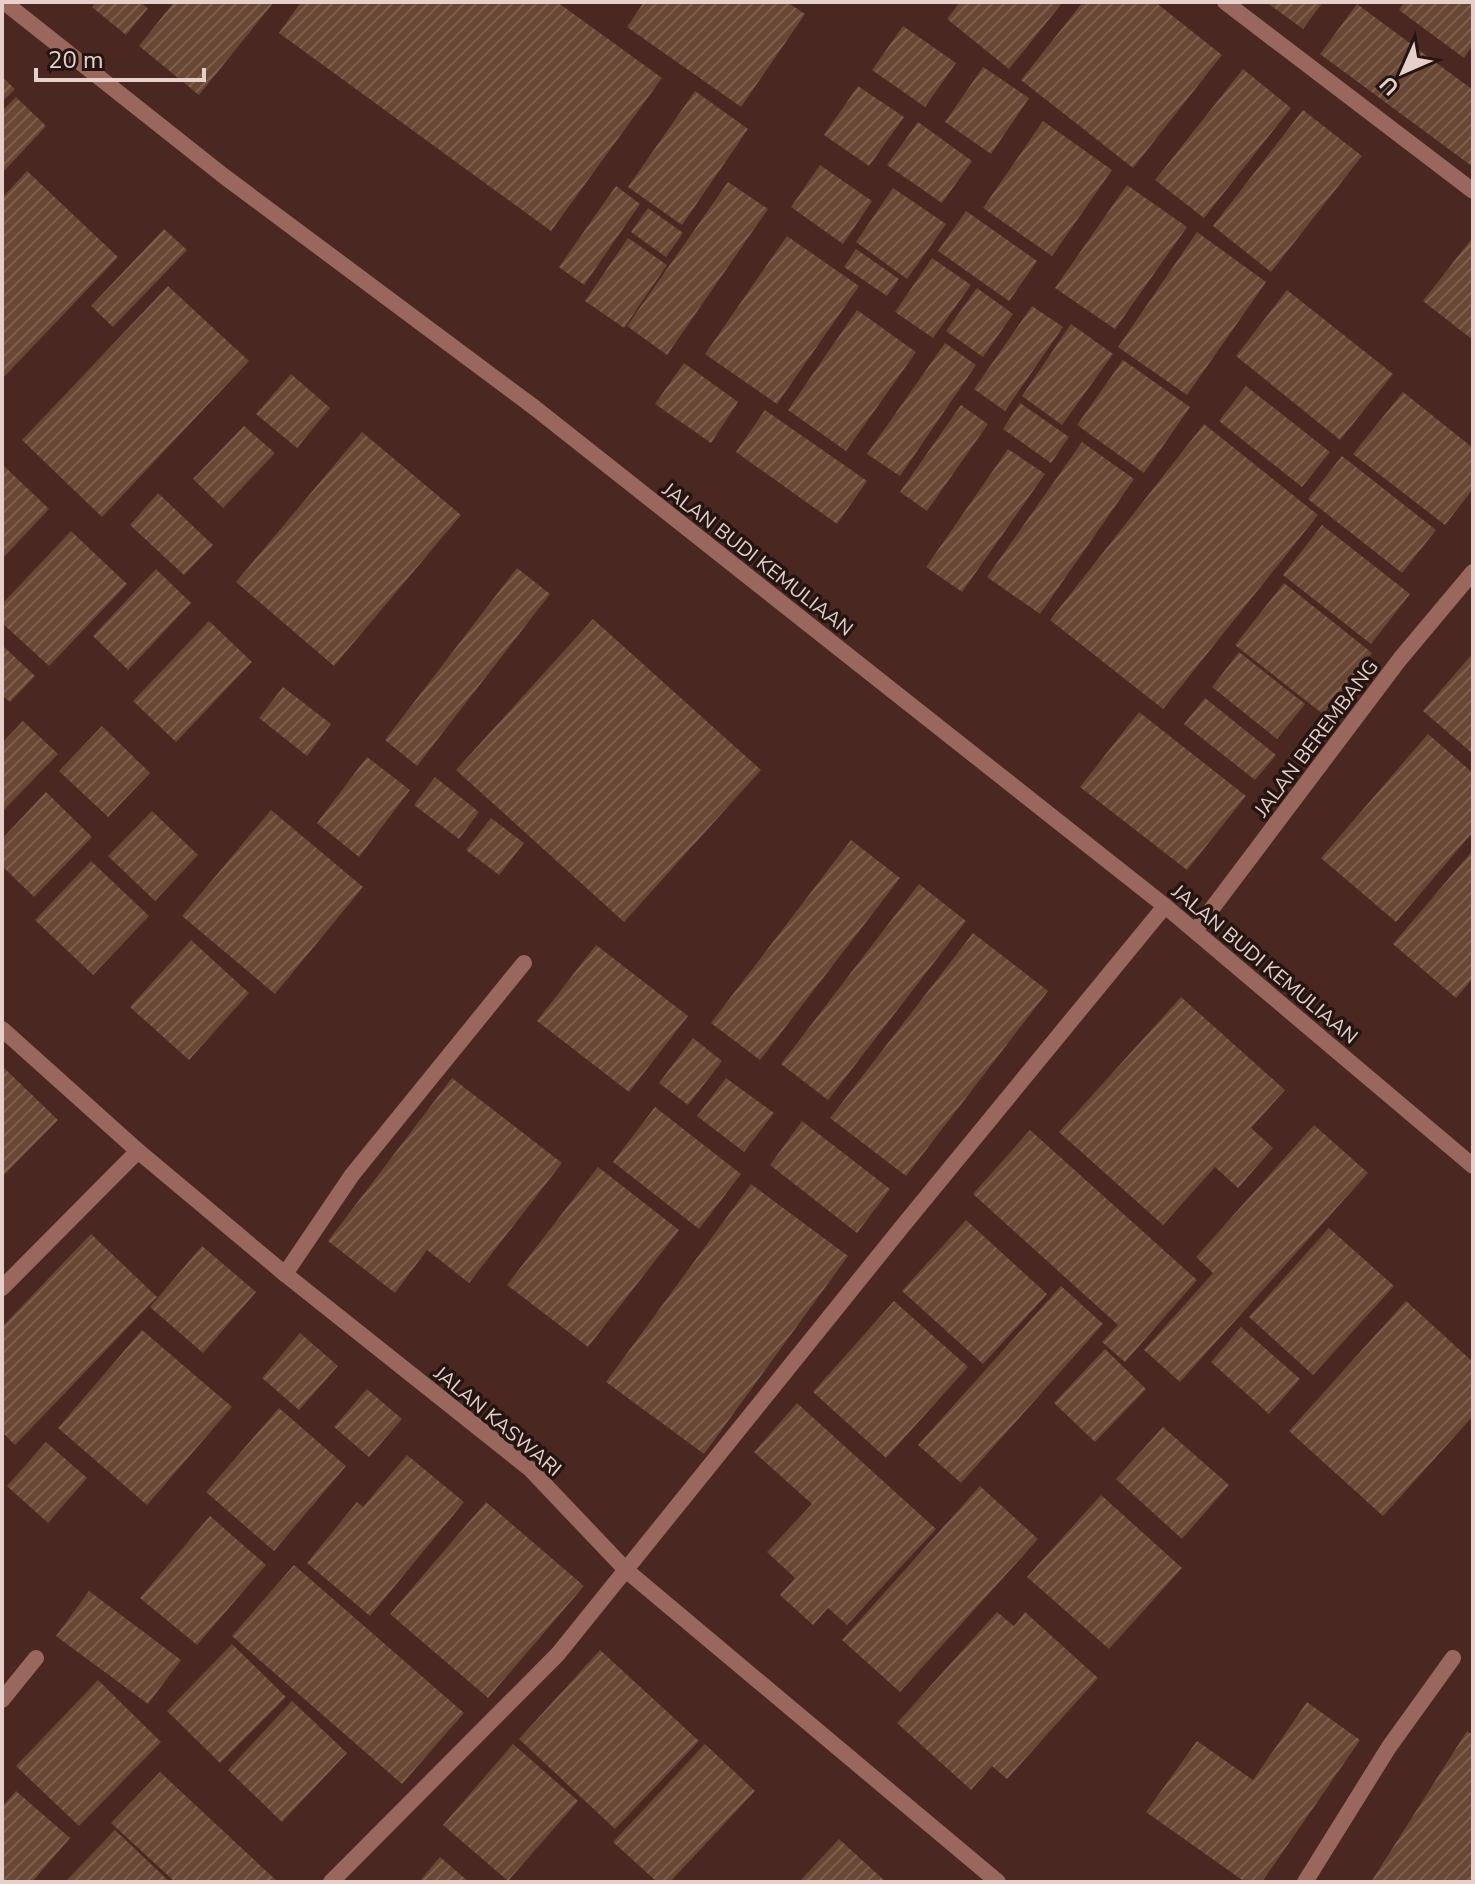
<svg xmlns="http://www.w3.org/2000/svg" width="1475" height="1884" viewBox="0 0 1475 1884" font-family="'Nunito Sans',sans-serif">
  <defs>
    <pattern id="building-hatch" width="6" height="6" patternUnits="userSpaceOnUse" patternTransform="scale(2)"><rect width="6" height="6" fill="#694734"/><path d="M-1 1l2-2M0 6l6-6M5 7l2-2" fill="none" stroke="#7e6050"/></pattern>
  </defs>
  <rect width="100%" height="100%" fill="#4a2721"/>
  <g fill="url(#building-hatch)">
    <polygon points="96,2 140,2 148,8 126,35 92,7"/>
    <polygon points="174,2 274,2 199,95 139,46"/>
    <polygon points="301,2 557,2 662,78 551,231 279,33"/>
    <polygon points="644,2 787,2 805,14 741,107 627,27"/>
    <polygon points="960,2 1063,2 1009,69 947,19"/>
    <polygon points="1083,2 1155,2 1222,55 1133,168 1021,80"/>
    <polygon points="1266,2 1323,2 1303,29"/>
    <polygon points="1404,2 1473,2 1473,45 1464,58 1399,10"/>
    <polygon points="1357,4 1473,90 1473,167 1320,54"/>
    <polygon points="903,26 956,63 925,107 872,70"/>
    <polygon points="983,67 1029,98 991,154 945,122"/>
    <polygon points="1243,69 1291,108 1204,218 1155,180"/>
    <polygon points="2,77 15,89 2,102"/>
    <polygon points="858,86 904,117 869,166 824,135"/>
    <polygon points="695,91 748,129 682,225 628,187"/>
    <polygon points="16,97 46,126 4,171 2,111"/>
    <polygon points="1303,110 1362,156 1271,272 1213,226"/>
    <polygon points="1043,121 1112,170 1052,256 983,208"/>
    <polygon points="918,122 972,161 942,203 887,165"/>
    <polygon points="820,165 872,201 843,244 791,207"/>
    <polygon points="27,171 118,257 2,379 2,198"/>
    <polygon points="728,182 768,209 667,355 627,326"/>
    <polygon points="1127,185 1187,227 1115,329 1055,288"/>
    <polygon points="616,186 640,204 584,285 559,267"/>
    <polygon points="893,188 946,224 907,279 856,242"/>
    <polygon points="648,208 683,233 666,257 631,232"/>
    <polygon points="966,211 1037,261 1009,301 938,251"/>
    <polygon points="164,229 187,250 113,327 91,306"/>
    <polygon points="1197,232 1266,282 1187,395 1118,347"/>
    <polygon points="787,236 859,286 777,404 705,354"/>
    <polygon points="1473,237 1473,340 1423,301"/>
    <polygon points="628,238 667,265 624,328 585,301"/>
    <polygon points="856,249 899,279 887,296 844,267"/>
    <polygon points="932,258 971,285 933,338 895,312"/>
    <polygon points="168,286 249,361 102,517 22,440"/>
    <polygon points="977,288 1013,314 983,357 946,331"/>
    <polygon points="1287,290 1393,374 1340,440 1236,356"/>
    <polygon points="1032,306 1063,327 1005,411 974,389"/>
    <polygon points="857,310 916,352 846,451 788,410"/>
    <polygon points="1071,324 1113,354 1062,425 1022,396"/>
    <polygon points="945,343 976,365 900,476 867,454"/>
    <polygon points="1123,360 1190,407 1144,473 1077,425"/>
    <polygon points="684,363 738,402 711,443 655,404"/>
    <polygon points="291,374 330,408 297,448 256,414"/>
    <polygon points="1246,386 1330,452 1302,487 1219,421"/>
    <polygon points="1403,392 1473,448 1473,489 1445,525 1353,454"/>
    <polygon points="1020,403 1069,437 1051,463 1003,429"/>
    <polygon points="961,405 988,424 927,511 900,492"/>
    <polygon points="765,410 867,481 837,524 736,452"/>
    <polygon points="1204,424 1318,515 1163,709 1050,620"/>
    <polygon points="244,426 275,453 223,508 193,479"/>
    <polygon points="362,432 461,515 334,666 236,582"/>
    <polygon points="1082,442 1134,479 1040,614 987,577"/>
    <polygon points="1008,449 1045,474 962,592 926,567"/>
    <polygon points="1342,456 1436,530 1402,573 1308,499"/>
    <polygon points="2,464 49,509 2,559"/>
    <polygon points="158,493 213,545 184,575 130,525"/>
    <polygon points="1322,525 1410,594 1371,644 1283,575"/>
    <polygon points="71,531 127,584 49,666 2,623 2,604"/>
    <polygon points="517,568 550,594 417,766 385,740"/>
    <polygon points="156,569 191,603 128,670 93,636"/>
    <polygon points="1284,583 1372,653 1323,714 1235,645"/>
    <polygon points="593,619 761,770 624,922 456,770"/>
    <polygon points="209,621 252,662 176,742 133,701"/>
    <polygon points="2,645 35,676 10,702 2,695"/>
    <polygon points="1239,652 1305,704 1277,739 1212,687"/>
    <polygon points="1473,653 1473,754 1423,711"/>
    <polygon points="283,687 331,724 307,756 259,718"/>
    <polygon points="1205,698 1276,755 1255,780 1184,724"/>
    <polygon points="1139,712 1246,796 1187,870 1080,787"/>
    <polygon points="23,721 58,754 2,812 2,743"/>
    <polygon points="102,726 150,773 108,817 59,771"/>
    <polygon points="1428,734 1473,773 1473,832 1396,922 1321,858"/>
    <polygon points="367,757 410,790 359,857 317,823"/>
    <polygon points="435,777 479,812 459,839 414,805"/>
    <polygon points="46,792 92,837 34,897 2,866 2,839"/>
    <polygon points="271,810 363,887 275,994 182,916"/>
    <polygon points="152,811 198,855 155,901 108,856"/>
    <polygon points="491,818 524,843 499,875 466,850"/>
    <polygon points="851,840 900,878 760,1060 711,1023"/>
    <polygon points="1473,850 1473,978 1456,998 1393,944"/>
    <polygon points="91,861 149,916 93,975 35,920"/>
    <polygon points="919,884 966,921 828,1100 781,1064"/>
    <polygon points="973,933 1048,991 906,1176 830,1118"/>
    <polygon points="191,940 249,993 189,1060 130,1007"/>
    <polygon points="596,945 688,1016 629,1092 537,1021"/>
    <polygon points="1181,997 1285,1090 1251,1128 1273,1148 1238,1188 1215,1167 1163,1225 1059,1132"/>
    <polygon points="693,1038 722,1061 688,1105 659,1083"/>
    <polygon points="2,1066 58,1120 2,1177"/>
    <polygon points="452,1078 562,1163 469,1283 427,1250 395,1293 328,1241"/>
    <polygon points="726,1078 774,1113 744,1152 697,1116"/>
    <polygon points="655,1107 741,1174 699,1229 613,1162"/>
    <polygon points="802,1121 890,1189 857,1233 770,1165"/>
    <polygon points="1314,1125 1368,1173 1180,1382 1144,1350 1213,1273 1196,1257"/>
    <polygon points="1030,1130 1197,1280 1125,1362 1102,1342 1118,1325 973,1194"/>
    <polygon points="598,1167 679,1230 588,1347 507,1285"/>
    <polygon points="751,1184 848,1256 704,1454 606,1382"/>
    <polygon points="966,1220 1047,1294 983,1364 902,1291"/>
    <polygon points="1329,1228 1394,1286 1313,1375 1249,1317"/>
    <polygon points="91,1234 157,1297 15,1445 2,1432 2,1327"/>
    <polygon points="202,1246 256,1292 203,1353 150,1307"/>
    <polygon points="1061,1286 1103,1324 961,1483 918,1445"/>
    <polygon points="894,1301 968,1367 886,1458 813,1392"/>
    <polygon points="1406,1301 1473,1362 1473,1416 1383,1516 1289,1431"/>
    <polygon points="1241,1327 1300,1379 1269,1414 1211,1362"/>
    <polygon points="142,1330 232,1407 147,1505 58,1428"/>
    <polygon points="300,1333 338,1366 299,1410 262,1378"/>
    <polygon points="1105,1349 1146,1389 1095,1442 1054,1403"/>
    <polygon points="367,1389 402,1419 369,1457 334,1427"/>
    <polygon points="797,1403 936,1529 847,1625 828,1608 813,1625 780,1595 795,1578 767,1552 812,1504 754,1452"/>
    <polygon points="279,1408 346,1466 274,1551 206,1492"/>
    <polygon points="1163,1427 1229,1485 1182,1539 1116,1479"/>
    <polygon points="46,1442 87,1478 48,1523 7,1486"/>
    <polygon points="407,1455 464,1502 370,1616 307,1563 357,1502 363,1507"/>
    <polygon points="980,1486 1038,1539 900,1692 842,1640"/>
    <polygon points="1101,1495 1182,1568 1109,1649 1027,1577"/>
    <polygon points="486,1502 584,1586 488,1698 390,1614"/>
    <polygon points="210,1516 266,1565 197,1645 140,1598"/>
    <polygon points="294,1565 464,1713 402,1784 232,1636"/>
    <polygon points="89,1591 181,1660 148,1704 56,1636"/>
    <polygon points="997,1612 1014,1626 1025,1612 1098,1678 1007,1779 992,1766 971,1790 897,1723"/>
    <polygon points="232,1644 286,1697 220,1763 167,1711"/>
    <polygon points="600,1650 699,1741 615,1829 519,1739"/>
    <polygon points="98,1680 161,1742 79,1826 16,1766"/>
    <polygon points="292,1701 347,1753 282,1822 228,1770"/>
    <polygon points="1307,1702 1360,1740 1262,1882 1245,1882 1146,1812 1197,1741 1253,1780"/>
    <polygon points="1467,1731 1473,1735 1473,1882 1371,1882"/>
    <polygon points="513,1744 578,1801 508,1881 443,1825"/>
    <polygon points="705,1744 755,1791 670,1882 657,1882 613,1842"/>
    <polygon points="160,1772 278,1882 175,1882 111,1823"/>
    <polygon points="16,1791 70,1838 32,1882 2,1882 2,1807"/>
    <polygon points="115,1830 170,1882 65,1882"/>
    <polygon points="839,1839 886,1882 799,1882"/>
    <polygon points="440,1857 469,1882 419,1882"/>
  </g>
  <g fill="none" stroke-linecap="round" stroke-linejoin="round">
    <polyline stroke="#99675e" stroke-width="16" points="285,1274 352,1175 524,963"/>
    <g stroke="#99675e" stroke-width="16">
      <polyline points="1225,2 1473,191"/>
      <polyline points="1195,931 1400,659 1473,572"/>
      <polyline points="2,1029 138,1151 285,1274 530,1469 627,1571 998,1882"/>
      <polyline points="2,1288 138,1151"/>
      <polyline points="2,1700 36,1658"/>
      <polyline points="331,1882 558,1654 901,1228 1165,906"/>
      <polyline points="1305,1882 1389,1747 1453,1658"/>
    </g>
    <polyline stroke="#99675e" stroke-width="16" points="4,2 225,177 535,408 1165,906 1473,1166"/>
  </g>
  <g text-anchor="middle" stroke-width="7" stroke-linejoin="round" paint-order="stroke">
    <g font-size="20" fill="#e7cfca" stroke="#251512">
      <text transform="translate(758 559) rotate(38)" y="7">JALAN BUDI KEMULIAAN</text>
      <text transform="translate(1316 738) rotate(-53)" y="7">JALAN BEREMBANG</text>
      <text transform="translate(1265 964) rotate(40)" y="7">JALAN BUDI KEMULIAAN</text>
      <text transform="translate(498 1421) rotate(40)" y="7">JALAN KASWARI</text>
    </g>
  </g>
  <rect width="1475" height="1884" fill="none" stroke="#e7cfca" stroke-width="8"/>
  <g transform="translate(1403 72) rotate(225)" stroke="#251512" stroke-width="6" paint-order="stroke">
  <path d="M0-6L14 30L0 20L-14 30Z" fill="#e7cfca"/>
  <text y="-12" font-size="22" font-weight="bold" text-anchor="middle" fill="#e7cfca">U</text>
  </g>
  <path d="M36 68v12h168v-12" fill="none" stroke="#e7cfca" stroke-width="4"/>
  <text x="48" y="68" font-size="24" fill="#e7cfca" stroke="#251512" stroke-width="6" paint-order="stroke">20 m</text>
</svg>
